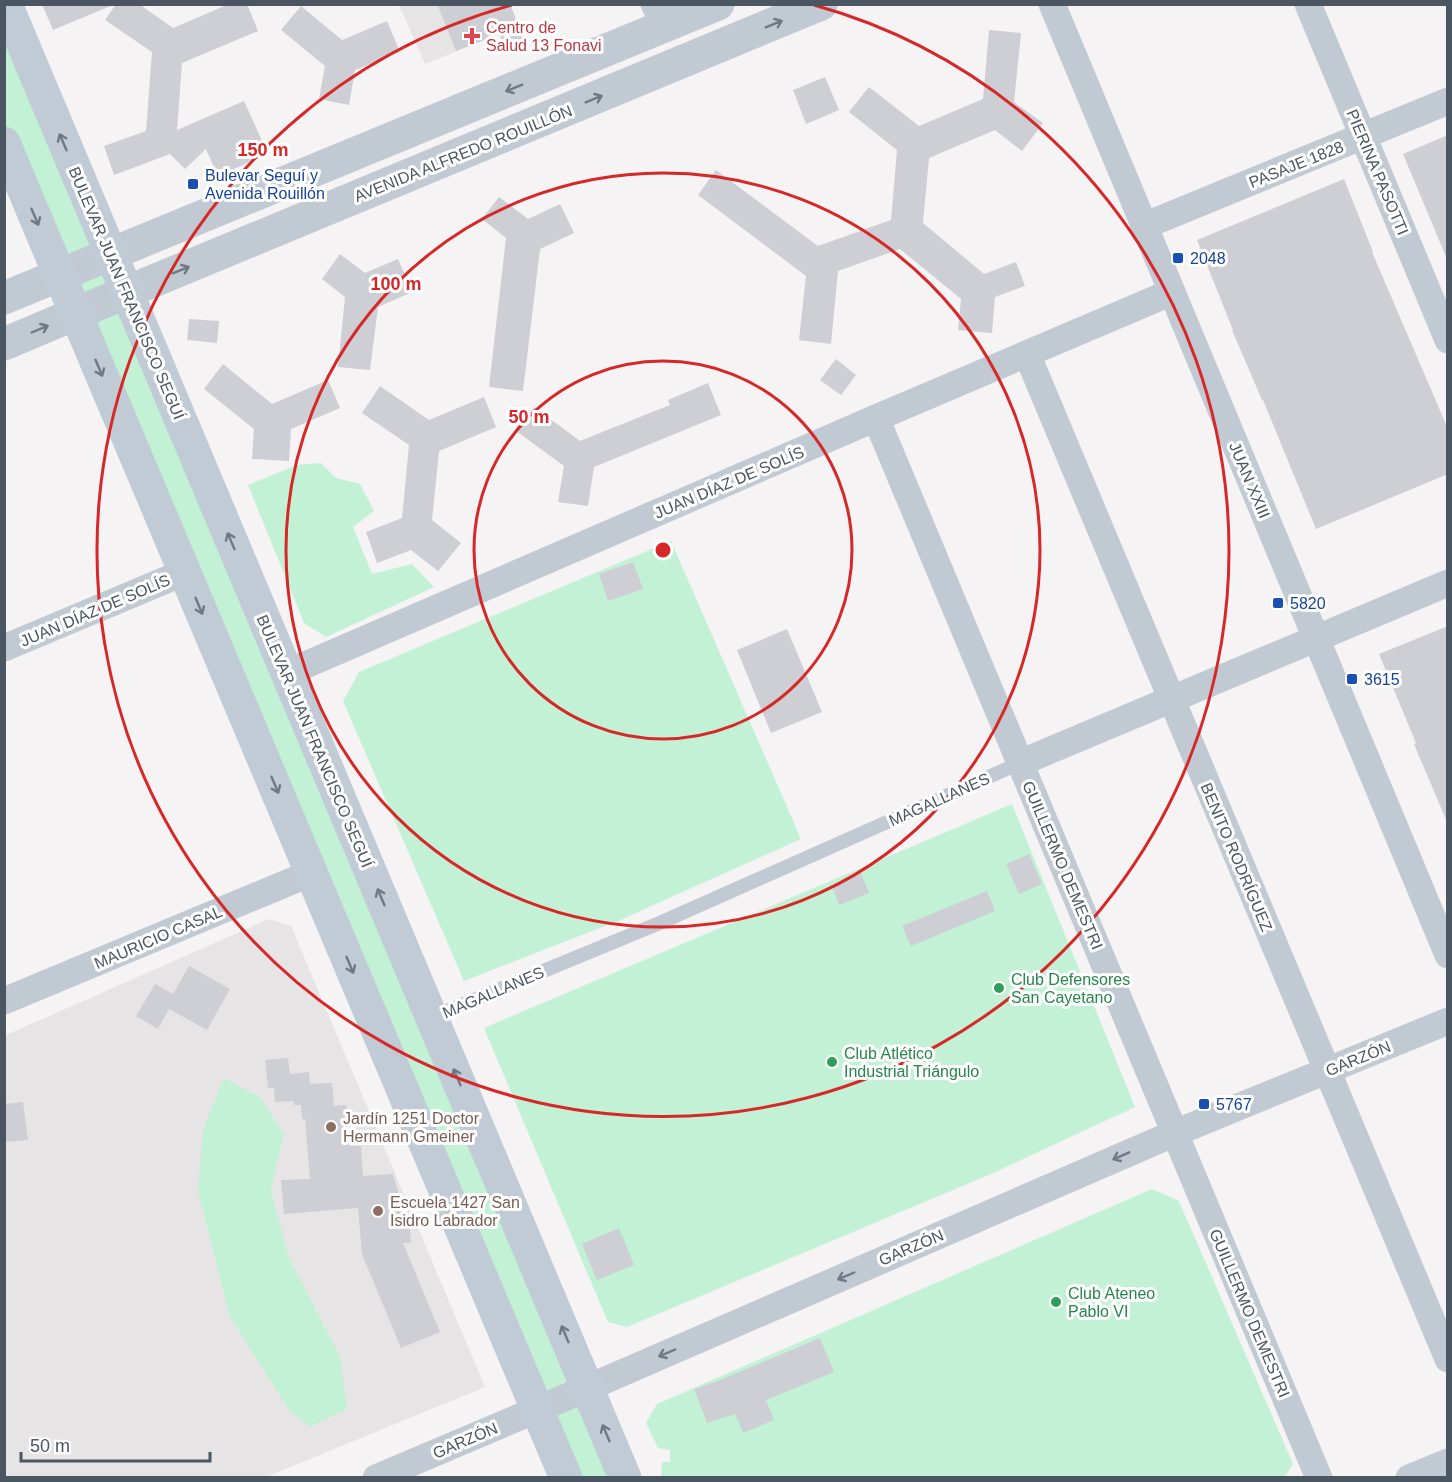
<svg xmlns="http://www.w3.org/2000/svg" width="1452" height="1482" viewBox="0 0 1452 1482" font-family="Helvetica,sans-serif">
  <rect width="100%" height="100%" fill="#f5f3f3"/>
  <g fill="#e6e4e5">
    <polygon points="399,5 510,5 519,26 425,64"/>
    <polygon points="269,919 291,926 485,1387 266,1477 5,1477 4,1036"/>
  </g>
  <g fill="#c3f1d5">
    <polygon points="4,5 625,1477 566,1477 5,143"/>
    <polygon points="321,463 336,478 360,484 374,511 353,527 372,574 412,564 434,587 326,637 304,623 248,485 297,465"/>
    <polygon points="671,541 801,839 618,921 464,981 343,701 359,672"/>
    <polygon points="1012,804 1135,1107 991,1174 627,1327 608,1322 484,1028"/>
    <polygon points="224,1078 260,1097 284,1134 271,1189 288,1256 340,1357 347,1409 310,1427 289,1410 230,1317 198,1192 203,1129"/>
    <polygon points="1152,1189 1179,1201 1293,1464 1284,1478 663,1477 661,1475 662,1462 670,1462 670,1450 658,1448 646,1423 657,1404"/>
  </g>
  <g fill="#cdcfd5">
    <polygon points="42,4 113,4 113,5 53,30"/>
    <polygon points="116,4 139,4 173,28 229,4 247,4 258,31 182,63 177,130 244,101 268,154 218,176 206,149 185,169 170,154 114,175 104,146 146,131 152,52 105,20"/>
    <polygon points="437,4 510,4 526,44 507,53 499,34 456,51"/>
    <polygon points="301,6 342,40 387,21 400,52 355,70 349,105 319,99 325,66 281,30"/>
    <polygon points="989,30 1021,33 1014,102 1043,123 1022,151 995,130 929,158 923,223 984,274 1016,262 1025,286 995,297 992,333 958,330 961,299 900,249 838,271 831,344 799,340 806,276 698,195 716,170 818,246 891,220 897,150 849,112 869,87 919,126 983,99"/>
    <polygon points="825,77 839,110 806,124 793,90"/>
    <polygon points="1448,135 1448,259 1447,259 1403,154"/>
    <polygon points="1344,179 1373,252 1372,252 1448,429 1448,474 1316,529 1263,400 1262,400 1232,330 1233,330 1197,240"/>
    <polygon points="499,197 528,219 560,204 574,233 540,249 523,391 489,387 506,238 482,219"/>
    <polygon points="340,254 365,273 398,259 412,292 378,307 370,370 338,367 345,297 322,279"/>
    <polygon points="189,319 219,321 217,343 187,340"/>
    <polygon points="836,359 856,375 841,395 820,380"/>
    <polygon points="223,364 272,404 328,380 340,408 291,429 289,461 252,459 254,429 204,389"/>
    <polygon points="708,383 721,415 594,467 588,506 558,502 564,466 516,431 534,407 580,441 670,405 668,400"/>
    <polygon points="380,386 429,420 484,397 496,427 439,451 432,520 461,543 438,571 411,550 377,563 366,532 402,518 409,445 362,413"/>
    <polygon points="633,562 643,589 608,601 599,574"/>
    <polygon points="1448,626 1448,822 1447,822 1414,744 1416,743 1379,654"/>
    <polygon points="787,629 822,712 771,733 737,650"/>
    <polygon points="1029,854 1042,884 1019,894 1006,864"/>
    <polygon points="861,873 869,893 839,905 832,885"/>
    <polygon points="987,891 995,911 911,946 902,926"/>
    <polygon points="189,966 230,989 207,1030 169,1009 158,1029 136,1016 155,984 173,994"/>
    <polygon points="288,1058 290,1074 309,1072 310,1084 332,1083 334,1106 346,1105 349,1146 361,1146 363,1176 393,1174 399,1195 401,1219 409,1218 411,1243 403,1243 440,1332 401,1348 362,1254 358,1208 284,1214 281,1180 310,1179 305,1119 302,1119 301,1105 294,1105 294,1101 275,1102 274,1088 268,1088 265,1060"/>
    <polygon points="23,1102 28,1140 4,1142 4,1104"/>
    <polygon points="619,1228 634,1265 597,1280 582,1244"/>
    <polygon points="820,1338 834,1372 766,1400 774,1420 743,1433 735,1414 707,1423 694,1389 718,1381"/>
  </g>
  <g fill="none" stroke-linecap="round" stroke-linejoin="round">
    <polyline stroke="#c1cad2" stroke-width="14" points="432,1017 662,922 1020,763"/>
    <g stroke="#c1cad2" stroke-width="27">
      <polyline points="654,4 666,26"/>
      <polyline points="1052,4 1448,955"/>
      <polyline points="1308,4 1448,340"/>
      <polyline points="1144,226 1448,101"/>
      <polyline points="1027,354 1448,1359"/>
      <polyline points="876,418 1319,1478"/>
      <polyline points="4,648 185,572"/>
      <polyline points="287,673 876,418 1172,292"/>
      <polyline points="1020,763 1448,583"/>
      <polyline points="4,1001 311,873"/>
      <polyline points="376,1478 562,1399 1175,1133 1448,1021"/>
      <polyline points="1409,1478 1448,1462"/>
    </g>
    <g stroke="#c1cad2" stroke-width="33">
      <polyline points="4,298 718,4"/>
      <polyline points="4,344 127,292 821,4"/>
    </g>
    <g stroke="#c1cbd6" stroke-width="33">
      <polyline points="6,4 625,1478"/>
      <polyline points="4,143 566,1478"/>
    </g>
  </g>
  <defs><path id="oneway-shaft" d="M-6 0H5M1.5-3L5.5 0L1.5 3" fill="none" stroke-width="1.6" stroke-linecap="round" stroke-linejoin="round" transform="scale(1.5)"/></defs>
  <g stroke="#6e7983">
    <use href="#oneway-shaft" transform="translate(774 24) rotate(-22)"/>
    <use href="#oneway-shaft" transform="translate(514 88) rotate(158)"/>
    <use href="#oneway-shaft" transform="translate(594 99) rotate(-22)"/>
    <use href="#oneway-shaft" transform="translate(181 270) rotate(-22)"/>
    <use href="#oneway-shaft" transform="translate(40 329) rotate(-23)"/>
    <use href="#oneway-shaft" transform="translate(1121 1156) rotate(156)"/>
    <use href="#oneway-shaft" transform="translate(846 1276) rotate(157)"/>
    <use href="#oneway-shaft" transform="translate(667 1353) rotate(157)"/>
  </g>
  <g stroke="#6e7984">
    <use href="#oneway-shaft" transform="translate(63 142) rotate(-113)"/>
    <use href="#oneway-shaft" transform="translate(35 217) rotate(67)"/>
    <use href="#oneway-shaft" transform="translate(99 368) rotate(67)"/>
    <use href="#oneway-shaft" transform="translate(231 541) rotate(-113)"/>
    <use href="#oneway-shaft" transform="translate(199 606) rotate(67)"/>
    <use href="#oneway-shaft" transform="translate(275 785) rotate(67)"/>
    <use href="#oneway-shaft" transform="translate(381 897) rotate(-113)"/>
    <use href="#oneway-shaft" transform="translate(350 965) rotate(67)"/>
    <use href="#oneway-shaft" transform="translate(457 1077) rotate(-113)"/>
    <use href="#oneway-shaft" transform="translate(565 1334) rotate(-113)"/>
    <use href="#oneway-shaft" transform="translate(606 1433) rotate(-113)"/>
  </g>
  <g fill="none" stroke="#d62828" stroke-width="3">
    <circle cx="663" cy="550" r="189"/>
    <circle cx="663" cy="550" r="377"/>
    <path d="M814 5A566 566 0 1 1 512 5"/>
  </g>
  <path fill="#e0444e" stroke="#fff" stroke-width="2" d="M469 27h6v6h6v6h-6v6h-6v-6h-6v-6h6z"/>
  <g fill="#1a4fb4" stroke="#fff" stroke-width="2">
    <rect x="187" y="178" width="12" height="12" rx="3"/>
    <rect x="1172" y="252" width="12" height="12" rx="3"/>
    <rect x="1272" y="597" width="12" height="12" rx="3"/>
    <rect x="1346" y="673" width="12" height="12" rx="3"/>
    <rect x="1198" y="1098" width="12" height="12" rx="3"/>
  </g>
  <g fill="#2e9e5b" stroke="#fff" stroke-width="2">
    <circle cx="999" cy="988" r="6"/>
    <circle cx="832" cy="1062" r="6"/>
    <circle cx="1056" cy="1302" r="6"/>
  </g>
  <g fill="#8d6e63" stroke="#fff" stroke-width="2">
    <circle cx="331" cy="1127" r="6"/>
    <circle cx="378" cy="1211" r="6"/>
  </g>
  <g text-anchor="middle" stroke-width="6" stroke-linejoin="round" paint-order="stroke">
    <g font-size="16" fill="#be3a42" stroke="#fff" text-anchor="start">
      <text x="486" y="33">Centro de<tspan x="486" dy="18">Salud 13 Fonavi</tspan></text>
    </g>
    <g font-size="16" fill="#4a5661" stroke="#fff">
      <text transform="translate(463 153) rotate(-22)" y="6">AVENIDA ALFREDO ROUILLÓN</text>
      <text transform="translate(1296 164) rotate(-22)" y="6">PASAJE 1828</text>
      <text transform="translate(1378 172) rotate(67)" y="6">PIERINA PASOTTI</text>
      <text transform="translate(127 293) rotate(67)" y="6">BULEVAR JUAN FRANCISCO SEGUÍ</text>
      <text transform="translate(1250 480) rotate(67)" y="6">JUAN XXIII</text>
      <text transform="translate(729 482) rotate(-23)" y="6">JUAN DÍAZ DE SOLÍS</text>
      <text transform="translate(95 610) rotate(-23)" y="6">JUAN DÍAZ DE SOLÍS</text>
      <text transform="translate(315 741) rotate(67)" y="6">BULEVAR JUAN FRANCISCO SEGUÍ</text>
      <text transform="translate(939 799) rotate(-24)" y="6">MAGALLANES</text>
      <text transform="translate(1237 857) rotate(67)" y="6">BENITO RODRÍGUEZ</text>
      <text transform="translate(1063 865) rotate(67)" y="6">GUILLERMO DEMESTRI</text>
      <text transform="translate(158 937) rotate(-23)" y="6">MAURICIO CASAL</text>
      <text transform="translate(493 992) rotate(-23)" y="6">MAGALLANES</text>
      <text transform="translate(1358 1058) rotate(-22)" y="6">GARZÓN</text>
      <text transform="translate(911 1247) rotate(-23)" y="6">GARZÓN</text>
      <text transform="translate(1250 1313) rotate(67)" y="6">GUILLERMO DEMESTRI</text>
      <text transform="translate(465 1440) rotate(-23)" y="6">GARZÓN</text>
    </g>
    <g font-size="16" fill="#164399" stroke="#fff" text-anchor="start">
      <text x="205" y="181">Bulevar Seguí y<tspan x="205" dy="18">Avenida Rouillón</tspan></text>
      <text x="1190" y="264">2048</text>
      <text x="1290" y="609">5820</text>
      <text x="1364" y="685">3615</text>
      <text x="1216" y="1110">5767</text>
    </g>
    <g font-size="16" fill="#27864d" stroke="#fff" text-anchor="start">
      <text x="1011" y="985">Club Defensores<tspan x="1011" dy="18">San Cayetano</tspan></text>
      <text x="844" y="1059">Club Atlético<tspan x="844" dy="18">Industrial Triángulo</tspan></text>
      <text x="1068" y="1299">Club Ateneo<tspan x="1068" dy="18">Pablo VI</tspan></text>
    </g>
    <g font-size="16" fill="#785e54" stroke="#fff" text-anchor="start">
      <text x="343" y="1124">Jardín 1251 Doctor<tspan x="343" dy="18">Hermann Gmeiner</tspan></text>
      <text x="390" y="1208">Escuela 1427 San<tspan x="390" dy="18">Isidro Labrador</tspan></text>
    </g>
  </g>
  <circle cx="663" cy="550" r="9" fill="#d62828" stroke="#fff" stroke-width="3"/>
  <g font-size="18" text-anchor="middle" font-weight="bold" fill="#d62828" stroke="#fff" stroke-width="6" stroke-linejoin="round" paint-order="stroke">
    <text x="263" y="156">150 m</text>
    <text x="396" y="290">100 m</text>
    <text x="529" y="423">50 m</text>
  </g>
  <rect width="1452" height="1482" fill="none" stroke="#4a5661" stroke-width="12"/>
  <path d="M21 1452v9h189v-9" fill="none" stroke="#4a5661" stroke-width="3"/>
  <text x="30" y="1452" font-size="18" fill="#4a5661" stroke="#ffffff" stroke-width="4.5" paint-order="stroke">50 m</text>
</svg>
